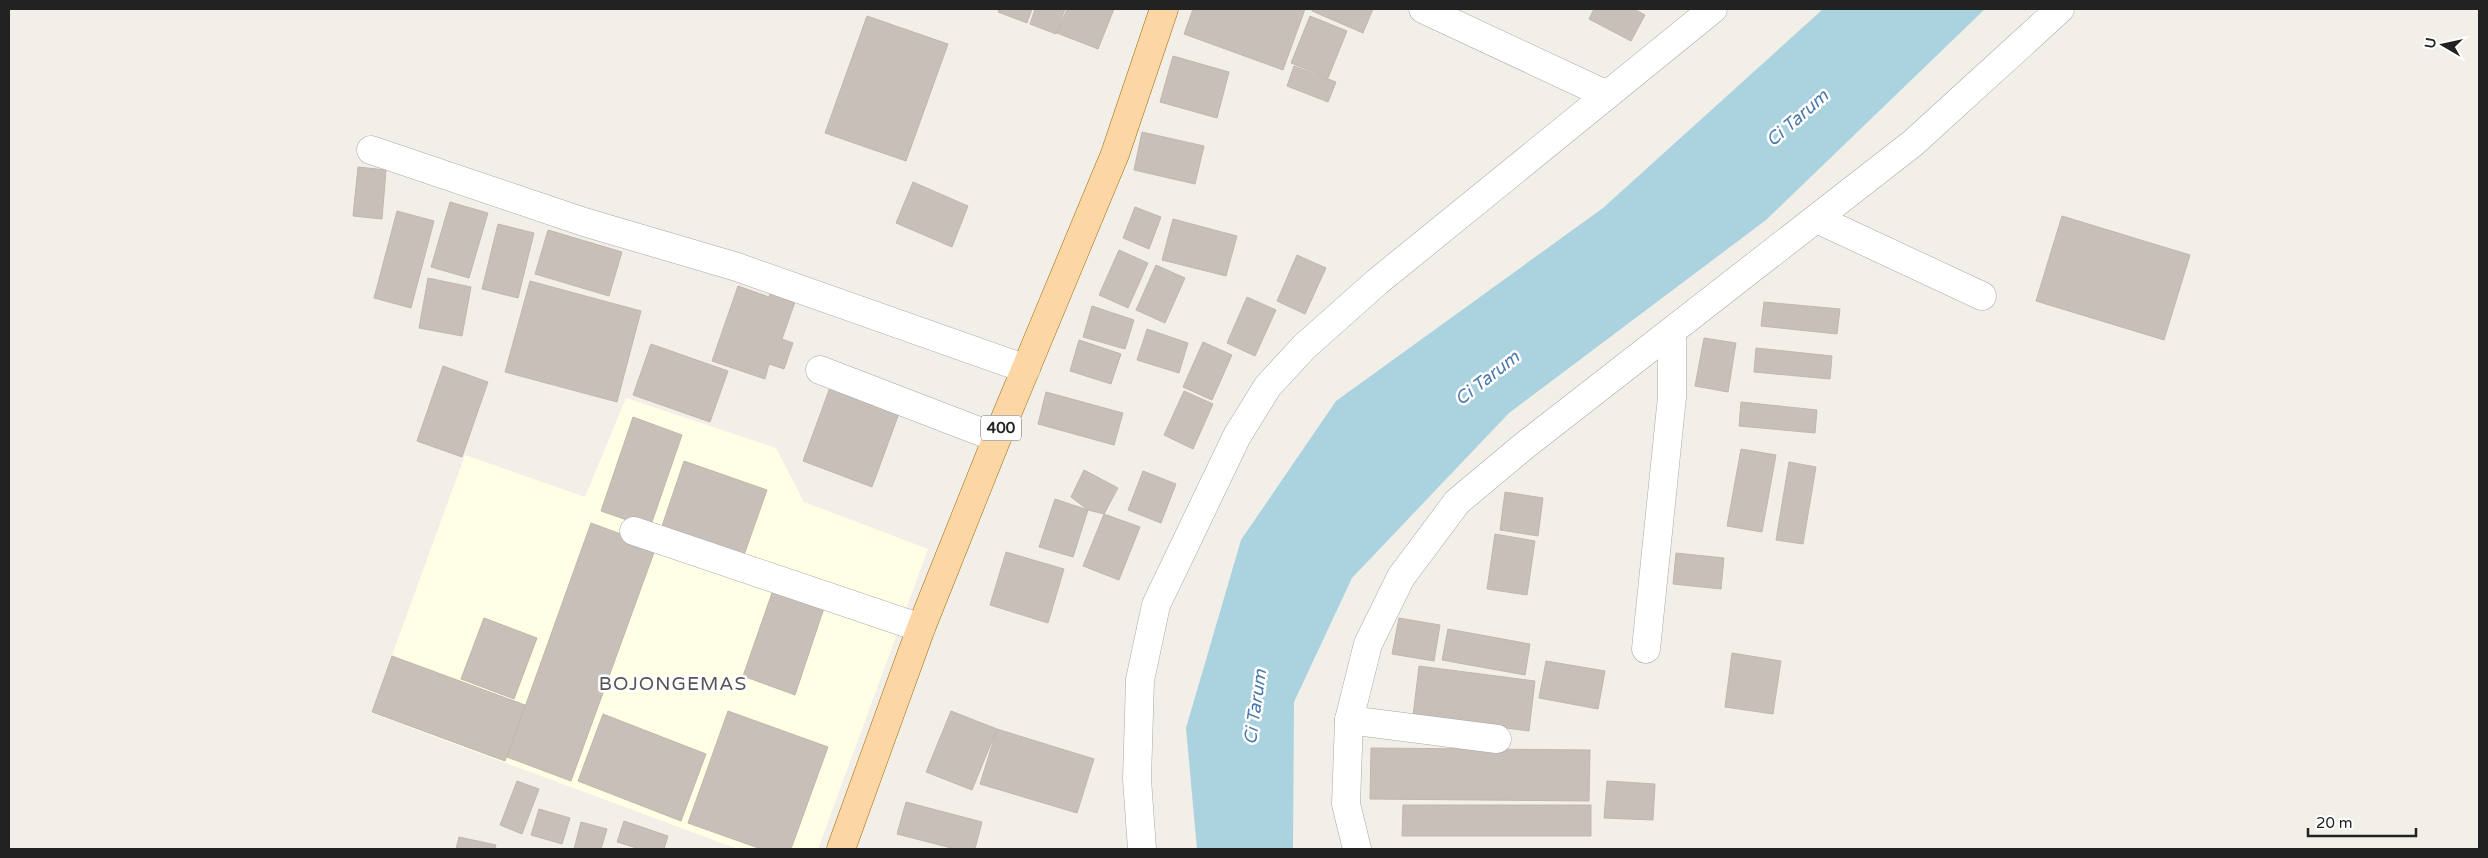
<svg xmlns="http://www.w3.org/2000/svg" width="2488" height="858" viewBox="0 0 2488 858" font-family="'Varela Round',sans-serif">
  <rect width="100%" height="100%" fill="#f2efe9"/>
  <polygon fill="#ffffe5" points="626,398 776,448 804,502 928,549 818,849 738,849 371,713 465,455 585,497"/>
  <polygon fill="#aad3df" points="1823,9 1985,9 1766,220 1509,413 1352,578 1294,702 1293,849 1197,849 1186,728 1241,540 1336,401 1603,208"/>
  <g fill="#c7bfb8" stroke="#c4b6ab">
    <polygon points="999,9 1032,9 1027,23 998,12"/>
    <polygon points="1035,9 1065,9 1056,34 1030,24"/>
    <polygon points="1067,9 1114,9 1098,49 1057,33"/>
    <polygon points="1193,9 1305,9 1283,70 1184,34"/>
    <polygon points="1313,9 1373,9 1363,33 1312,11"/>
    <polygon points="1594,9 1634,9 1645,15 1631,41 1589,19"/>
    <polygon points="867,16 948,44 906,161 825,133"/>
    <polygon points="1310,16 1347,31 1328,78 1291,63"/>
    <polygon points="1173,56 1229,72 1217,118 1160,102"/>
    <polygon points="1294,66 1336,82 1328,102 1287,86"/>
    <polygon points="1142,132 1204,146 1195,184 1134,170"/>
    <polygon points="358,167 386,170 382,219 353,216"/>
    <polygon points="913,182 968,206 952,247 896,223"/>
    <polygon points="450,202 488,213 469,278 431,267"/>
    <polygon points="1135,207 1161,217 1149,249 1123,238"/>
    <polygon points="397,211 434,221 411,308 374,298"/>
    <polygon points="2062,216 2190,255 2164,340 2036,301"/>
    <polygon points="1173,219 1237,236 1226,276 1162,260"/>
    <polygon points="498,224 534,233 518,298 482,289"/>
    <polygon points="548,230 622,252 609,296 535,274"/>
    <polygon points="1119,250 1148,263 1128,308 1099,295"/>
    <polygon points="1297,255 1326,268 1305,314 1277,301"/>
    <polygon points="1156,265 1185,278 1165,323 1136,310"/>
    <polygon points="428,278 471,287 462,336 419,328"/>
    <polygon points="530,281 641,311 617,402 505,372"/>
    <polygon points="738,286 769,297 771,291 796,299 782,339 793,343 784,369 769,364 765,379 712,361"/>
    <polygon points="1247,297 1276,310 1255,356 1227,343"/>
    <polygon points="1764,302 1840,309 1837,334 1761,326"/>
    <polygon points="1092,306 1134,320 1125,349 1083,337"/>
    <polygon points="1147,329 1188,343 1179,373 1137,360"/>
    <polygon points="1704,338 1736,343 1728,392 1695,386"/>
    <polygon points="1079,340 1121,354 1111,384 1070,371"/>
    <polygon points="1203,342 1232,355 1212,400 1183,387"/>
    <polygon points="651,344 728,371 710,422 633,395"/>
    <polygon points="1756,348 1832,356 1830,379 1754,372"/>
    <polygon points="443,366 488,382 462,457 417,441"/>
    <polygon points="832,382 901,408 872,487 803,461"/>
    <polygon points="1184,391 1213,404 1193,449 1164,435"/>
    <polygon points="1046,392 1123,413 1114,445 1038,424"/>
    <polygon points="1741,402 1817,410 1815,433 1739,426"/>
    <polygon points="633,417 682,435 650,528 601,511"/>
    <polygon points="1741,449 1776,455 1762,532 1727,526"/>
    <polygon points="684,461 767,490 743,558 661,529"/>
    <polygon points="1789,462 1816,467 1803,544 1776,540"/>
    <polygon points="1084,470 1118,488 1104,514 1088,510 1071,497"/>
    <polygon points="1143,471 1176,484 1161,523 1128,510"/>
    <polygon points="1505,492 1543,498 1538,536 1500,530"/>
    <polygon points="1055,499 1088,510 1073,557 1039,547"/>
    <polygon points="1104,514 1140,527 1119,580 1083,566"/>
    <polygon points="591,523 656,547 571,781 507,757"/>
    <polygon points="1495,534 1535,541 1527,595 1487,589"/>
    <polygon points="1006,552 1064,569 1048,623 990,605"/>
    <polygon points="1676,553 1724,558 1721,589 1673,584"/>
    <polygon points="773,590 824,608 795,695 743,676"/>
    <polygon points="484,618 537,638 514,699 461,679"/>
    <polygon points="1399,618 1440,625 1434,661 1392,654"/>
    <polygon points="1448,629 1530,644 1525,675 1442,660"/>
    <polygon points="1732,653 1781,661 1773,714 1725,707"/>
    <polygon points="392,656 525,705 505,761 372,712"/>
    <polygon points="1546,661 1605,671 1598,709 1539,698"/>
    <polygon points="1419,666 1535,681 1529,731 1413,716"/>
    <polygon points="728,711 828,747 791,849 761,849 688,823"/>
    <polygon points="951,711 997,729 972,790 926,772"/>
    <polygon points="603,714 706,754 681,821 578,781"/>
    <polygon points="997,729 1094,759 1077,813 980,784"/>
    <polygon points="1371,748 1590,750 1589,801 1370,799"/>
    <polygon points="517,781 539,789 522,834 500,825"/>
    <polygon points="1607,781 1655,784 1653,820 1604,818"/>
    <polygon points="906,802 982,822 975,849 955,849 897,834"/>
    <polygon points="1403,805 1591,805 1591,836 1402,836"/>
    <polygon points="539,809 570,818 562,844 531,835"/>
    <polygon points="624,821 668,836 664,849 640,849 617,842"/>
    <polygon points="581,822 607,829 601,849 574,849"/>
    <polygon points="459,837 496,845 495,849 456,849"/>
  </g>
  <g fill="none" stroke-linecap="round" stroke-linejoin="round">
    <g stroke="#a9a9a9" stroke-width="29">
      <g id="minor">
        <polyline points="1423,9 1607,95"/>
        <polyline points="371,150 584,222 737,267 1026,369"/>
        <polyline points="1817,219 1982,296"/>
        <polyline points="820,370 997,438"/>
        <polyline points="634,531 921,628"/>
        <polyline points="1646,649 1672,397 1672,332"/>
        <polyline points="1349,720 1497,739"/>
        <polyline points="1142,849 1137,779 1140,680 1156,605 1237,436 1268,386 1304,347 1377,282 1713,9"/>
        <polyline points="1357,849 1346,804 1349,720 1368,644 1401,577 1457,502 1524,446 1913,143 2060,9"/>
      </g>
    </g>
    <g stroke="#a06b00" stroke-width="29">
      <polyline id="major" points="841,849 921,628 997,438 1115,154 1164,9"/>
    </g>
    <use href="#minor" stroke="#fff" stroke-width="28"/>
    <use href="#major" stroke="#fcd6a4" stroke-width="28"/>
  </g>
  <g text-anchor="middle" stroke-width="5" stroke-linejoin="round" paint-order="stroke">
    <rect fill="#fff" stroke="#646464" stroke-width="1" x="981" y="415.5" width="40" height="25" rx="4"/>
    <g font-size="15" font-weight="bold" fill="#222">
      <text x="1001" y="433">400</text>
    </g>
    <g font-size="18" font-style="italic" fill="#4a7aab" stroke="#fff">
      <text transform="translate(1797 118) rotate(-41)" y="6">Ci Tarum</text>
      <text transform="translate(1487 378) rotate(-38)" y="6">Ci Tarum</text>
      <text transform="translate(1255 707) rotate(-82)" y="6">Ci Tarum</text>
    </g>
    <g font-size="19" letter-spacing="1" fill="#555" stroke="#fff">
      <text x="673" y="690">BOJONGEMAS</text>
    </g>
  </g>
  <rect width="2488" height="858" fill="none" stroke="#222222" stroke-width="20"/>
  <g transform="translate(2443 45) rotate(279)" stroke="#ffffff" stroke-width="4" paint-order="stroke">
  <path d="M0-4L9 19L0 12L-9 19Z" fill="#222222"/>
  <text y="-8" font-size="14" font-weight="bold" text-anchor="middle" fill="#222222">U</text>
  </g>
  <path d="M2308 828v8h108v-8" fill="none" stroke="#222222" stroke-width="2.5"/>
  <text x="2316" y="828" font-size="15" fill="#222222" stroke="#ffffff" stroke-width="4" paint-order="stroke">20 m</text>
</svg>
